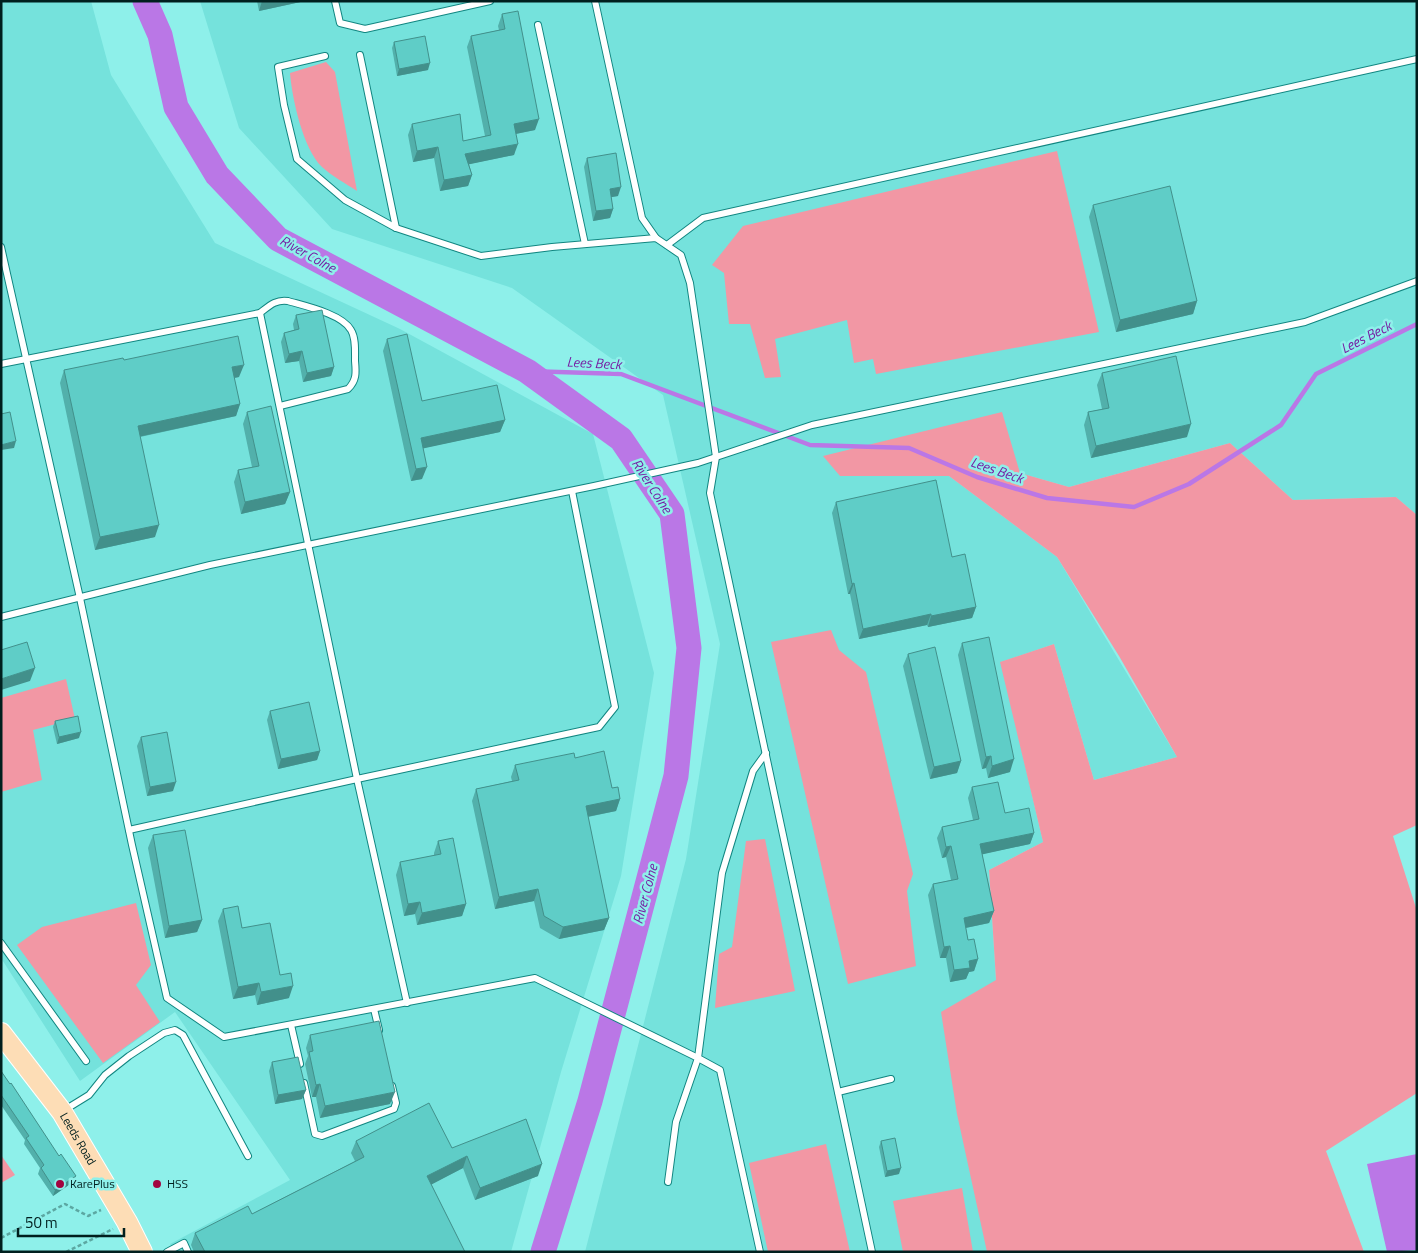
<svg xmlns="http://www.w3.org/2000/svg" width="1418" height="1253" viewBox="0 0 1418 1253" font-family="'Titillium Web',sans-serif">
  <rect width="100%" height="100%" fill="#8ef0ea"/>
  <g fill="#75e2dc">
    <polygon points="1,1 91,1 111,75 215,243 400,329 593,434 654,673 621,876 561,1072 511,1252 174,1252 170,1244 290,1180 175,1012 80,1081 1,958"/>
    <polygon points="200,1 1417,1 1417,515 1396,497 1293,500 1230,443 1069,487 1020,473 840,476 949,476 1057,557 1177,757 1094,780 1054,644 1001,662 1043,842 989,870 996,981 987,1252 585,1252 686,859 720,644 663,395 512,288 332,229 239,128"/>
  </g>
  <g fill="#f297a4">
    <path d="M326,62l9,10 22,119c-12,-8 -25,-15 -35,-24 -19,-18 -30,-69 -32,-94z"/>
    <polygon points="1057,151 1099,332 876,374 873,359 854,363 847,320 775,339 781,377 765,378 750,324 729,324 724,273 712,265 743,226"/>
    <polygon points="1002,412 1020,473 1069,487 1230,443 1293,500 1396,497 1417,515 1417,825 1393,836 1417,911 1417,1093 1326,1151 1364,1252 987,1252 957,1114 941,1012 996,980 989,870 1043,842 1000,662 1054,644 1094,780 1177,757 1119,656 1057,557 949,476 840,476 823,456"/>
    <polygon points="831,630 839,650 866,672 913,874 907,891 916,966 848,984 771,642"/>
    <polygon points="66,679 75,719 33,730 42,780 1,792 1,698"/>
    <polygon points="765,839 795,991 715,1008 719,954 732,947 746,841"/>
    <polygon points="136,903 151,965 136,985 160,1022 103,1063 17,945 42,927"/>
    <polygon points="826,1144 850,1252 768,1252 749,1163"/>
    <polygon points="1,1155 15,1175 1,1183"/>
    <polygon points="962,1188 973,1252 903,1252 893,1201"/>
  </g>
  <polygon fill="#ba77e6" points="1417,1154 1417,1250 1387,1252 1367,1164"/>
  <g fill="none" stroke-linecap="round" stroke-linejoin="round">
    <polyline stroke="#ba77e6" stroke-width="4.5" points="527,371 621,374 810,445 909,448 977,477 1047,498 1134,507 1189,484 1281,425 1316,374 1417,324"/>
    <polyline stroke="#ba77e6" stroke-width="25" points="145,1 160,35 176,107 217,175 278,239 527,371 621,439 672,514 689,648 676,776 590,1101 543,1252"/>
    <g stroke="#118681" stroke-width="8">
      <g id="lane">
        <polyline points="335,1 340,23 365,29 490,1"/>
        <polyline points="595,1 642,218 656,238"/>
        <polyline points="538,25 585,244"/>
        <polyline points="360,55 396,228"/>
        <polyline points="325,56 278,67 284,105 297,159 345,200 396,228 481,256 552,247 656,238 681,255 690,283 716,457 710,493 872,1252"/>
        <polyline points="667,245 703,218 1417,59"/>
        <polyline points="1,247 80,598 132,845 167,998 224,1037 535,978 698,1058 676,1122 668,1182"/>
        <path d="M260,313c9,-7 16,-14 28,-12 17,5 54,13 63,29 5,8 4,21 4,31 1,11 2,19 -7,28l-68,17"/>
        <polyline points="1,364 260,313 357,779 407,1003"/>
        <polyline points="1,617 210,565 594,486 698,463 812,425 1305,322 1417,281"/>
        <polyline points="129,830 357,779 599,727 615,707 572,491"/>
        <polyline points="1,943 86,1061"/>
        <polyline points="374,1009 379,1030"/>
        <polyline points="291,1025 300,1064"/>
        <polyline points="304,1083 315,1134 322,1136 394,1109 396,1103 392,1086"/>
        <polyline points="838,1092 891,1079"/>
        <polyline points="63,1111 89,1095 105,1075 129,1056 164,1033 175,1030 183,1035 248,1156"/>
        <polyline points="167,1252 184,1243 188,1252"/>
        <polyline points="760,1252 720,1070 698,1058 722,873 753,771 766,753"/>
      </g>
    </g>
    <g stroke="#fff" stroke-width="22">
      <g id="primary">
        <path id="s1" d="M1,1033l61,79 65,110 15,30"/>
      </g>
    </g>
    <g stroke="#5ca7a2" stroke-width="2.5" stroke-dasharray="4 2.5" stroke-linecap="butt">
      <polyline points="1,1238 65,1204 88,1216 101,1210"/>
      <polyline points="66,1252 113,1229"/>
    </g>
    <use href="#lane" stroke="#fff" stroke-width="6"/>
    <use href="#primary" stroke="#fdddb6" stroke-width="20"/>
  </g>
  <g fill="#52b0ab">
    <polygon points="257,1 305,1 259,11"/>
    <polygon points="502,14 535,130 516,134 514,155 469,164 472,175 468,186 440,191 434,158 413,162 408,135 412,124 463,141 485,136 467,47 471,36 499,30 498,26"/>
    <polygon points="394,42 428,70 397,76 392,48"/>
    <polygon points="587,158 618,196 611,197 613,209 610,218 593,221 584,167"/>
    <polygon points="1093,205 1197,301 1193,314 1116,332 1089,217"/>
    <polygon points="296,315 334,367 331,376 303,382 299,361 285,363 281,342 284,333 294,330 293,324"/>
    <polygon points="387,339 422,401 505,420 500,432 423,448 422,479 411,481 383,351"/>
    <polygon points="124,360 239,377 234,378 240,404 236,416 140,437 155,537 95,550 60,383 64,370"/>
    <polygon points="1102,373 1187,437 1091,458 1084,425 1088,412 1102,409 1097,385"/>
    <polygon points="247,412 290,492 285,504 241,514 234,482 238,470 252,467 243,424"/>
    <polygon points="836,502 952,557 976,607 972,618 928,627 927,625 859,639 850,594 848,594 832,513"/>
    <polygon points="962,643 1010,772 988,778 986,768 982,769 958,655"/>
    <polygon points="908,654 961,761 957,773 930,779 903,666"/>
    <polygon points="270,711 320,751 317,760 278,769 267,720"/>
    <polygon points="55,721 79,738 57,744 53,727"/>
    <polygon points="141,737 173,791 147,796 137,746"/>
    <polygon points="575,758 612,788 620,799 616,811 588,817 609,918 604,930 559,939 540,928 534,901 495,909 472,801 476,789 512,781 511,777 515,765"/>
    <polygon points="972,787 1005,813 1034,833 1030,844 982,854 994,911 989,923 966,928 968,940 978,959 974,971 969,972 966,979 950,982 946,958 940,958 928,895 933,884 951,880 946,857 942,858 937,838 942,827 973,820 968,798"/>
    <polygon points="153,835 202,920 197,932 165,938 148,848"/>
    <polygon points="438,841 466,904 462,916 417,925 415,914 404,916 396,875 400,862 434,856 434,853"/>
    <polygon points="223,909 242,928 280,975 289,998 257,1005 255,995 233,999 218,921"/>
    <polygon points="310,1035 390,1104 320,1118 316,1097 312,1097 305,1064 308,1056 306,1048"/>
    <polygon points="272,1062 306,1090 302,1099 275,1104 269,1071"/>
    <polygon points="1,1071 73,1182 53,1196 38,1174 40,1168 24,1144 25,1140 1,1105"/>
    <polygon points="356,1141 452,1148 538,1176 475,1200 463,1168 431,1184 465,1252 194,1252 191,1245 195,1233 252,1214 355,1161 351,1153"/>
    <polygon points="881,1141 899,1174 885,1177 879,1147"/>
  </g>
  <g fill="#42908b">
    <polygon points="262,1 305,1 259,11"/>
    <polygon points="430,63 428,70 397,76 399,69"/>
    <polygon points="539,119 535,130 510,135 514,124"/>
    <polygon points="518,144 514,155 461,166 465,154"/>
    <polygon points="438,147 434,158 413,162 417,151"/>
    <polygon points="472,175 468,186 440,191 444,180"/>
    <polygon points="621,187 618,196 606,198 610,189"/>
    <polygon points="613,209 610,218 593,221 596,211"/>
    <polygon points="1197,301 1193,314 1116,332 1120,320"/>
    <polygon points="302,351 299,361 285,363 289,354"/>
    <polygon points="244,365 239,377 228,379 232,367"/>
    <polygon points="334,367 331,376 303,382 307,373"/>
    <polygon points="240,404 236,416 133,438 138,426"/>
    <polygon points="505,420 500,432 416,450 421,438"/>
    <polygon points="1191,424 1187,437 1091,458 1096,446"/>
    <polygon points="16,441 14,448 1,450 1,445"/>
    <polygon points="427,467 422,479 411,481 416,469"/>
    <polygon points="290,492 285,504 241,514 245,502"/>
    <polygon points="159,525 155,537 95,550 100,537"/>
    <polygon points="854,583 850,594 848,594 852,584"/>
    <polygon points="976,607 972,618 928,627 931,616"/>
    <polygon points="931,614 927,625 859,639 863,629"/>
    <polygon points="35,668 30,681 1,690 1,679"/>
    <polygon points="81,732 79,738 57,744 59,737"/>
    <polygon points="320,751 317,760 278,769 281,759"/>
    <polygon points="991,756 986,768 982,769 986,757"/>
    <polygon points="1014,759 1010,772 988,778 992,766"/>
    <polygon points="961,761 957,773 930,779 934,767"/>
    <polygon points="176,782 173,791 147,796 150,787"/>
    <polygon points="620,799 616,811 581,818 586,806"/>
    <polygon points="1034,833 1030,844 975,856 980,844"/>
    <polygon points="951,846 946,857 942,858 946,847"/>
    <polygon points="538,889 534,901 495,909 499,897"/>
    <polygon points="420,902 415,914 404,916 408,904"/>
    <polygon points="466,904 462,916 417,925 422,913"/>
    <polygon points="994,911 989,923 960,929 964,918"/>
    <polygon points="609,918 604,930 559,939 563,927"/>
    <polygon points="202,920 197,932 165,938 169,926"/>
    <polygon points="950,946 946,958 940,958 944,947"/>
    <polygon points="978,959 974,971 969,972 966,979 950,982 954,970 969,961"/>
    <polygon points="259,983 255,995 233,999 238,987"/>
    <polygon points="293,986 289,998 257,1005 261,992"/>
    <polygon points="320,1084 316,1097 312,1097 316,1085"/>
    <polygon points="306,1090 302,1099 275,1104 278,1095"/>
    <polygon points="395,1092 390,1104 320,1118 325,1106"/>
    <polygon points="467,1156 463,1168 423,1189 427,1176"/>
    <polygon points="542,1164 538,1176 475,1200 480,1188"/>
    <polygon points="901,1168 899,1174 885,1177 887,1171"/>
    <polygon points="76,1176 73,1182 53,1196 55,1190"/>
  </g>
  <g fill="#5fcdc7" stroke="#42908b">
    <polygon points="518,11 539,119 514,124 518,144 465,154 472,175 444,180 438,147 417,151 412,124 460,114 463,141 491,135 471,36 505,29 502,14"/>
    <polygon points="425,36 430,63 399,69 394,42"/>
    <polygon points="616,153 621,187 610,189 613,209 596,211 587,158"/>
    <polygon points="1170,186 1197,301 1120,320 1093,205"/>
    <polygon points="322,310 334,367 307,373 302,351 289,354 284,333 299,329 296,315"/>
    <polygon points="407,334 422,401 497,385 505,420 421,438 427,467 416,469 387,339"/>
    <polygon points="238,336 244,365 232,367 240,404 138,426 159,525 100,537 64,370 123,358 124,360"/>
    <polygon points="1176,356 1191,424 1096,446 1088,412 1109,408 1102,373"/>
    <polygon points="271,406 290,492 245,502 238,470 259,466 247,412"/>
    <polygon points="10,412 16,441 1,445 1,414"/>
    <polygon points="936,480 952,557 965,554 976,607 931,616 931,614 863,629 854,583 852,584 836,502"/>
    <polygon points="989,637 1014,759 992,766 991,756 986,757 962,643"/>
    <polygon points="27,642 35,668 1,679 1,650"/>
    <polygon points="935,647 961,761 934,767 908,654"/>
    <polygon points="309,702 320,751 281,759 270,711"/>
    <polygon points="78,716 81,732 59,737 55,721"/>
    <polygon points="167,732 176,782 150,787 141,737"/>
    <polygon points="604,751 612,788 618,787 620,799 586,806 609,918 563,927 544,916 538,889 499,897 476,789 519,780 515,765 574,753 575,758"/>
    <polygon points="998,782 1005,813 1029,808 1034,833 980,844 994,911 964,918 968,940 974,939 978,959 969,961 970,968 954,970 950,946 944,947 933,884 958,879 951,846 946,847 942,827 979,819 972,787"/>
    <polygon points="185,830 202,920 169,926 153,835"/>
    <polygon points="453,838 466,904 422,913 420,902 408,904 400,862 441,854 438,841"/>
    <polygon points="238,906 242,928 270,923 280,975 291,973 293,986 261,992 259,983 238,987 223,909"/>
    <polygon points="379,1021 395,1092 325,1106 320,1084 316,1085 309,1052 313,1051 310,1035"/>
    <polygon points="298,1057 306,1090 278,1095 272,1062"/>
    <polygon points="1,1071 10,1084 11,1083 59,1156 61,1154 76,1176 55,1190 41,1168 44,1165 26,1138 29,1136 1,1095"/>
    <polygon points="429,1103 452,1148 526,1119 542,1164 480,1188 467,1156 427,1176 465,1252 205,1252 195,1233 248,1206 252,1214 364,1157 356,1141"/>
    <polygon points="895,1138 901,1168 887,1171 881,1141"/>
  </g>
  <g fill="#a2053f" stroke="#8ef0ea" stroke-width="2">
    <circle cx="60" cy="1184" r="5"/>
    <circle cx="157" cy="1184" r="5"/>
  </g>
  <g text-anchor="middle" stroke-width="5" stroke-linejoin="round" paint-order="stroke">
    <g font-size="12" fill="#001f1e" stroke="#8ef0ea">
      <text dy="4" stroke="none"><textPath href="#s1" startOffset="131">Leeds Road</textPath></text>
    </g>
    <g font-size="12" fill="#001f1e" stroke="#8ef0ea" text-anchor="start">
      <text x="70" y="1188">KarePlus</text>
      <text x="167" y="1188">HSS</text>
    </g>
    <g font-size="14" font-style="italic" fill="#761ea3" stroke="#8ef0ea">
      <text transform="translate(308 254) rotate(29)" y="5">River Colne</text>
      <text transform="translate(1366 337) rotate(-27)" y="5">Lees Beck</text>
      <text transform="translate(594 363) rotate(3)" y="5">Lees Beck</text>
      <text transform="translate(997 470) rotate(19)" y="5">Lees Beck</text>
      <text transform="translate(652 486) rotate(57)" y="5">River Colne</text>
      <text transform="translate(645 894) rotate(-75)" y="5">River Colne</text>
    </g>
  </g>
  <rect width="1418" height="1253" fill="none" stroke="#001f1e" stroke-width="5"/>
  <path d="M18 1228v8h106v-8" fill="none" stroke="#001f1e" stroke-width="2.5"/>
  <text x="25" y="1228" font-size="15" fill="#001f1e" stroke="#8ef0ea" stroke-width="4" paint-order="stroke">50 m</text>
</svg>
